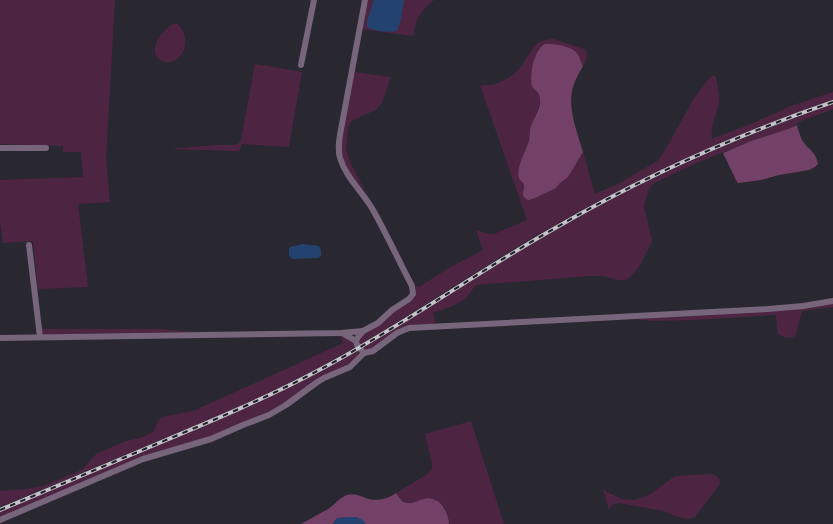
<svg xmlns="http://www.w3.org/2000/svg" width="833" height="524" viewBox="0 0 833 524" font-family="Signika,sans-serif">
  <rect width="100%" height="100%" fill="#292730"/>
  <g fill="#4d2543">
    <polygon points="0,0 115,0 106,159 110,202 78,204 88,287 38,289 33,241 3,243 0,220 0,180 83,177 81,152 63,152 63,146 0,144"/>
    <path d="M367,0h67c-15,13 -17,17 -21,36l-52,-7z"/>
    <path d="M173,24h4c7,6 9,12 8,21 -4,27 -43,20 -26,-7 4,-6 8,-11 14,-14z"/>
    <path d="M553,39l32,10c4,6 1,11 -2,17l-5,-10 -45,10 -1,21 4,3 4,7v5l-10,30 -7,50 1,3 -1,5 1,8 32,-10 4,-5 8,-6 15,-25 12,42 25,-11 37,-22 4,-4 32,-57 14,-19 6,-6 3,2c1,8 4,16 3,25 -2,12 -9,24 -7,37l41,-16 38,-17 42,-14v8c-81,29 -160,63 -236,102 -82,43 -158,95 -237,143l-1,-5 2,-4 53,-39 2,-3v-8l3,1 28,-18 36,-19 -7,-20 14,4h4l33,-14 -47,-135c18,2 34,-8 44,-23 4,-6 8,-14 14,-19 5,-3 10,-4 15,-4z"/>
    <polygon points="255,64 302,72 289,147 242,144 239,151 235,151 168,149 217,145 235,145 239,143 241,140"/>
    <polygon points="354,72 391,77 382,102 376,110 355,119 350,123 348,128 346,150 351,164 366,193 365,192 350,174 344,163 341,148"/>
    <path d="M833,104v5l-32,12 -10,7 -40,13 -52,21 -47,22 -3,5 -5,17 8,35 -13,26 -10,11 -4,2h-8l-14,-4h-13l-114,9 -11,14 -12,7 -20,7 3,11 -24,1 -39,23 -7,2 -4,-3 179,-109c93,-54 190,-99 292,-134z"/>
    <polygon points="833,303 833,307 802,311 796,334 794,337 786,338 778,334 777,329 776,315 695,320 652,321 626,318"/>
    <polygon points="42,329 161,329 197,332 45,335 43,334"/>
    <path d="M335,335h6l13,8 1,4 -37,22 -76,37 -242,101v-16l26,-2 17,-3 36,-15 5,-3 12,-14 30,-13 14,-3 9,-4 5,-3 4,-10 4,-4 31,-6 148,-67 2,-2c-1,-5 -4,-5 -8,-7z"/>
    <polygon points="358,350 359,356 354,361 277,409 214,437 175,447 0,518 0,511 250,406 312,376"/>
    <path d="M471,421l33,103h-55c0,-13 -5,-19 -16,-25 -17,3 -26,10 -37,-6l30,-18 6,-6v-6l-7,-29z"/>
    <path d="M712,474c5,2 8,4 8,10l-25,33 -7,2 -8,-1 -17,-7 -44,-8 -6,1 -4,6 -6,-21 4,3 15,7 12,1 15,-5 26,-19z"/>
  </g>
  <g fill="#734167">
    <path d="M545,44c9,0 22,1 30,7 4,4 6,11 8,15 -3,6 -7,12 -9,18 -8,21 3,47 9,68l-15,25 -8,6 -4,5 -21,10 -7,2c-12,-7 3,-13 -9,-21 -3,-13 6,-25 10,-38 1,-5 0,-10 2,-15 3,-8 10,-18 9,-27 0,-5 -4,-9 -8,-12 -2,-13 1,-36 13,-43z"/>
    <path d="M797,125c1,5 3,10 5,15 6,10 14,11 16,24l-3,3 -6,3 -30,5 -18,5 -23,3 -2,-3 -13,-27 28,-12 40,-13z"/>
    <path d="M396,493c3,4 6,10 12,10 5,1 10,-3 16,-4 14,-4 25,12 25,25h-84l-1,-3 -29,-1 -2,4h-32c9,-5 18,-10 27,-15 6,-4 13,-12 19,-14 7,-2 13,1 19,3 10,4 22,1 30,-5z"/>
  </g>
  <g fill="#244270">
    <path d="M374,0h30l-3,20 -4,11c-9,2 -23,0 -30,-4v-6z"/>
    <polygon points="303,244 319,246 321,250 321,256 318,258 292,259 289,255 289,248 290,247"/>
    <polygon points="346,517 357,517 364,521 365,524 333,524 337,518"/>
  </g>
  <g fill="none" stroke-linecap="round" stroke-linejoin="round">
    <g stroke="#76657b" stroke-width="6">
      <polyline points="301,65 314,0"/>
      <polyline points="0,148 46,148"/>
      <polyline points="29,245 40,337"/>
      <polyline points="342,333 356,341 357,345 364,353"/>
      <polyline points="0,338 341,333 363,331"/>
      <path d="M356,341l2,-4 5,-6 15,-8 14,-13 17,-11 4,-5 -1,-8c-13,-25 -25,-51 -39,-76 -10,-18 -27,-32 -33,-52 -3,-11 0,-23 2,-34l23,-124"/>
      <polyline points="0,520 143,459 211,439 243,425 269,415 286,405 316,383 324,378 350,367 364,353 373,351 397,333 409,328 768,309 803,306 833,301"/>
    </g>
    <g stroke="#c4c2c9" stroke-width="4">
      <path id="rail" d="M0,510c53,-22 106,-45 159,-67 55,-23 110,-46 162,-74 81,-43 156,-97 236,-142 88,-51 180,-92 276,-125"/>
    </g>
    <use href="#rail" stroke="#201e26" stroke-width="2" stroke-dasharray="5.5" stroke-linecap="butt"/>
  </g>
</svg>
